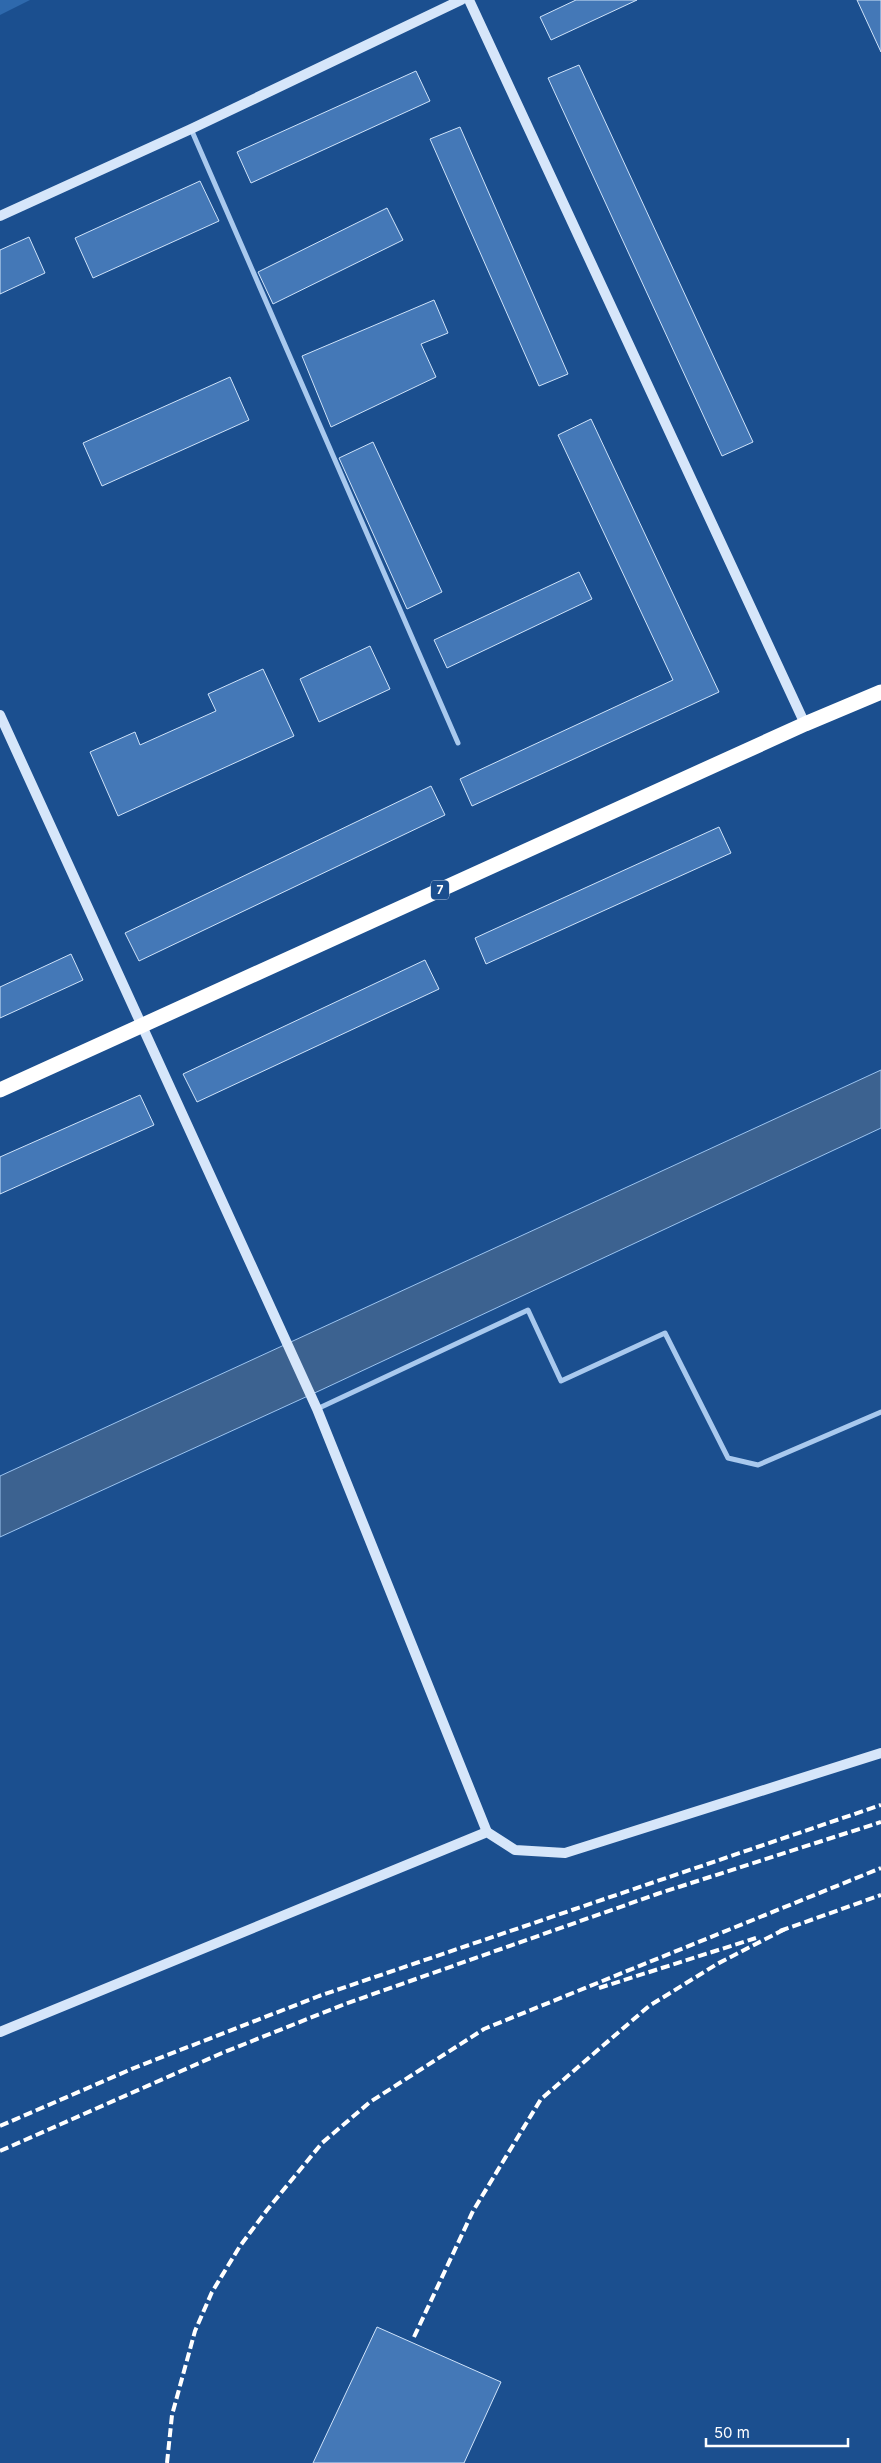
<svg xmlns="http://www.w3.org/2000/svg" width="881" height="2463" viewBox="0 0 881 2463" font-family="Inter,sans-serif">
  <rect width="100%" height="100%" fill="#1b4f8f"/>
  <polygon fill="#2e69ad" points="0,0 30,0 0,15"/>
  <polygon fill="#3c6290" stroke="#9cc4f0" points="881,1070 881,1128 321,1390 0,1537 0,1476"/>
  <g fill="#4478b7" stroke="#cfe3fa">
    <polygon points="576,0 637,0 551,40 540,17"/>
    <polygon points="857,0 881,0 881,52"/>
    <polygon points="579,65 753,442 722,456 548,78"/>
    <polygon points="416,71 430,101 251,183 237,152"/>
    <polygon points="460,127 568,374 539,386 430,139"/>
    <polygon points="200,181 219,221 93,278 75,238"/>
    <polygon points="387,208 403,240 273,304 258,272"/>
    <polygon points="29,237 45,273 0,294 0,250"/>
    <polygon points="434,300 448,333 421,344 436,377 331,427 302,356"/>
    <polygon points="230,377 249,420 102,486 83,443"/>
    <polygon points="591,419 719,692 472,806 460,779 673,680 558,435"/>
    <polygon points="373,442 442,592 407,609 339,458"/>
    <polygon points="579,572 592,599 447,668 434,640"/>
    <polygon points="370,646 390,689 319,722 300,679"/>
    <polygon points="263,669 294,736 118,816 90,752 135,732 140,745 216,711 208,694"/>
    <polygon points="431,786 445,815 139,961 125,933"/>
    <polygon points="719,827 731,853 486,964 475,938"/>
    <polygon points="71,954 83,980 0,1018 0,987"/>
    <polygon points="425,960 439,989 197,1102 183,1074"/>
    <polygon points="140,1095 154,1125 0,1194 0,1157"/>
    <polygon points="377,2327 501,2382 464,2463 313,2463"/>
  </g>
  <g fill="none" stroke-linecap="round" stroke-linejoin="round">
    <g stroke="#a9c9ee" stroke-width="5">
      <polyline points="191,129 458,743"/>
      <polyline points="317,1409 528,1310 561,1381 665,1333 728,1458 758,1465 881,1412"/>
    </g>
    <g stroke="#d6e6fa" stroke-width="10">
      <polyline points="469,0 805,724"/>
      <polyline points="0,216 191,129 461,0"/>
      <polyline points="0,715 317,1409 487,1832"/>
      <polyline points="0,2032 487,1832 515,1850 565,1853 881,1753"/>
    </g>
    <polyline stroke="#fff" stroke-width="15" points="0,1090 805,724 881,692"/>
    <g stroke="#fff" stroke-width="4" stroke-dasharray="9 4" stroke-linecap="butt">
      <polyline points="780,1931 881,1895"/>
      <polyline points="599,1988 756,1938"/>
      <polyline points="0,2126 134,2068 319,1996 881,1805"/>
      <polyline points="0,2151 222,2053 345,2004 657,1894 881,1822"/>
      <polyline points="414,2337 473,2211 541,2099 649,2006 717,1964 785,1929"/>
      <polyline points="167,2463 172,2415 195,2331 212,2292 240,2246 267,2210 322,2143 370,2102 484,2029 881,1868"/>
    </g>
  </g>
  <g text-anchor="middle" stroke-width="4" stroke-linejoin="round" paint-order="stroke">
    <rect fill="#1b4f8f" stroke="#bbcadd" stroke-width="1" x="431" y="880.5" width="18" height="19" rx="4"/>
    <g font-size="12" font-weight="bold" fill="#fff">
      <text x="440" y="894">7</text>
    </g>
  </g>
  <path d="M706 2438v8h142v-8" fill="none" stroke="#ffffff" stroke-width="2.5"/>
  <text x="714" y="2438" font-size="15" fill="#ffffff" stroke="#1b4f8f" stroke-width="4" paint-order="stroke">50 m</text>
</svg>
